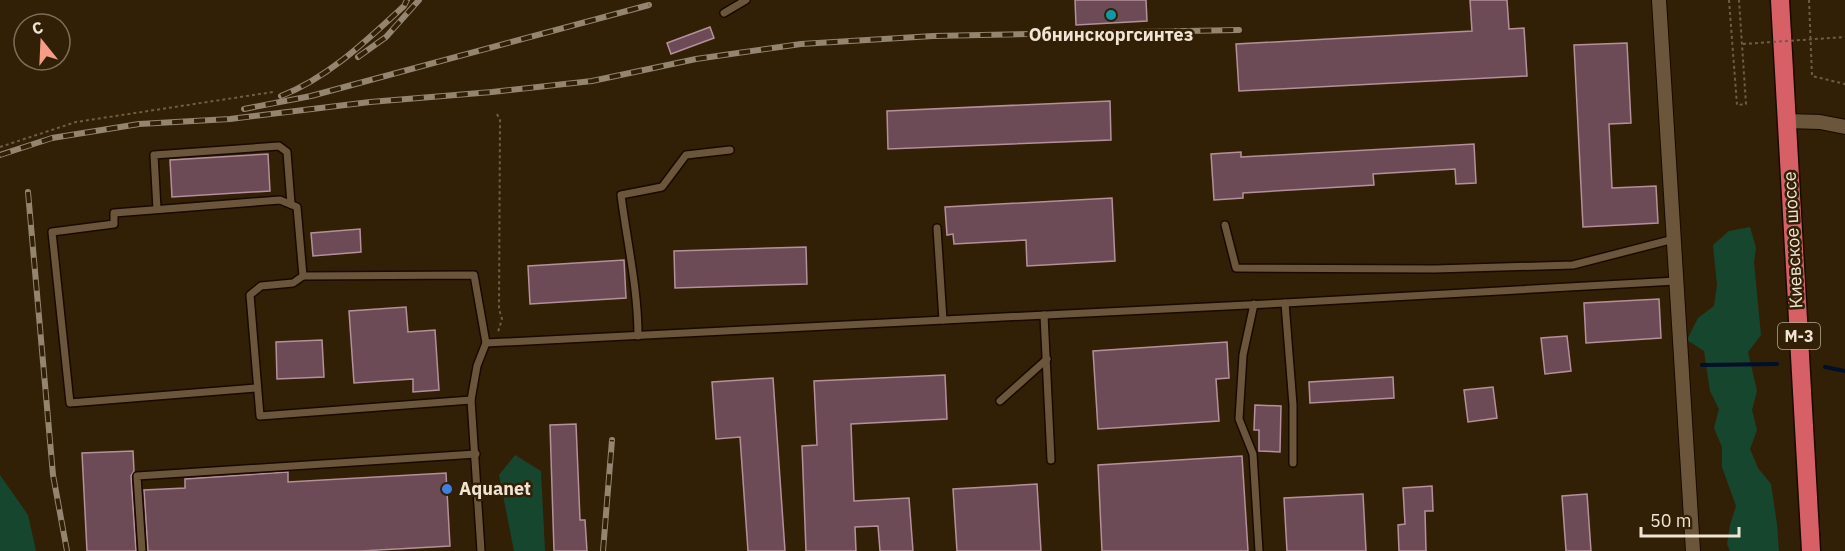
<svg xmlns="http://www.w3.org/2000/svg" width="1845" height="551" viewBox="0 0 1845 551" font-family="'IBM Plex Sans',sans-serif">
  <rect width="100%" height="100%" fill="#322006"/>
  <g fill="#17462f">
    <polygon points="1750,227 1756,248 1754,262 1761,335 1748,352 1757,391 1752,410 1757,430 1750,449 1758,468 1771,484 1777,524 1779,551 1730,551 1727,544 1730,525 1736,506 1722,467 1722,447 1714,428 1719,409 1710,391 1704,351 1687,340 1698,318 1714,306 1717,285 1713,245 1729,231"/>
    <polygon points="515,455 541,471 545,551 514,551 499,475"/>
    <polygon points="0,475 28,515 36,551 0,551"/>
  </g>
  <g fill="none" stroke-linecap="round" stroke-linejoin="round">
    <g stroke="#000f2a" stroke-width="4">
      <polyline points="1702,365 1777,364"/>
      <polyline points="1825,367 1845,371"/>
    </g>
  </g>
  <g fill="#6c4b56" stroke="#b5909b" stroke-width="1.5">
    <polygon points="1075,0 1146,0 1147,21 1076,25"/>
    <polygon points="1470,0 1507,0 1509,29 1524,28 1527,76 1239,91 1236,44 1472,31"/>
    <polygon points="710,27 714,38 671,54 667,43"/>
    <polygon points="1627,43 1631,123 1609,124 1612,188 1656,186 1658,223 1583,227 1574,45"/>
    <polygon points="1110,101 1111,140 888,149 887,111"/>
    <polygon points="1474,144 1476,183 1456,184 1455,169 1373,174 1374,185 1243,193 1243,198 1214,200 1211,154 1241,152 1241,157"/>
    <polygon points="268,154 270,191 172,197 170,160"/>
    <polygon points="1112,198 1115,261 1027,266 1026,240 954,244 953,234 947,235 945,207"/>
    <polygon points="360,229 361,252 313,256 311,233"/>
    <polygon points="806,247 807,284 675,288 674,251"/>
    <polygon points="624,260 626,298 530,304 528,266"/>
    <polygon points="1659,299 1661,338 1586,343 1584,303"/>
    <polygon points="406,307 408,332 435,330 439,390 413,392 413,379 354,383 349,311"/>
    <polygon points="1567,336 1571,371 1545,374 1541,338"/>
    <polygon points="322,340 324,377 277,379 276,342"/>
    <polygon points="1227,342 1229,378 1216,379 1219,421 1098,429 1093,351"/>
    <polygon points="945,375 947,419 851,424 854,501 909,498 913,551 880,551 878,526 855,527 856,551 806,551 802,446 817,445 814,381"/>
    <polygon points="1393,377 1394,398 1310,403 1309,382"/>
    <polygon points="773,378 785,551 748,551 740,437 716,439 712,382"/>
    <polygon points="1493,387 1497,418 1468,422 1464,390"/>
    <polygon points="1255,405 1281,406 1280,452 1259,451 1259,430 1254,430"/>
    <polygon points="576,424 580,520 585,520 587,551 554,551 550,425"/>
    <polygon points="133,451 134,471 131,476 136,551 87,551 82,453"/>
    <polygon points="1242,456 1248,551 1102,551 1098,465"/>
    <polygon points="288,472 288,482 446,473 450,546 361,551 148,551 144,490 185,488 185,479"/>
    <polygon points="1037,484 1041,551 957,551 953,489"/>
    <polygon points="1432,486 1433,511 1425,511 1426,551 1399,551 1398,525 1405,524 1403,488"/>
    <polygon points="1363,494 1366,551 1287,551 1284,498"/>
    <polygon points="1587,494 1591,551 1566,551 1562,496"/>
  </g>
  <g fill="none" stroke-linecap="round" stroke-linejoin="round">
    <g stroke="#190900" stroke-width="10">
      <g id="service">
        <polyline points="724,13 746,0"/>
        <polyline points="157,209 154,155 279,146 287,152 291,204"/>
        <polyline points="1225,225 1236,268 1435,269 1573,265 1674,239"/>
        <polyline points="937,228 943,320"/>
        <polyline points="303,276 293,283 261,286 250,295 260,416 471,400"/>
        <polyline points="1285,303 1293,405 1293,463"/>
        <polyline points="1254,304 1243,355 1239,419 1253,454 1259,551"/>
        <polyline points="1044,315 1051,460"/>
        <path d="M638,336c0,-47 -11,-94 -17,-141l41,-8 24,-32 44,-5"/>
        <polyline points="257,388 70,403 52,232 114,224 114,213 280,200 297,207 303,276 474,275 486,343 1285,303 1676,281"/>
        <polyline points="1000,401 1047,359"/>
        <polyline points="142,551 137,476 476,454"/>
        <polyline points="481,551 471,400 477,366 486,343"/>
      </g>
    </g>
    <g stroke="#190900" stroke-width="16">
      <g id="minor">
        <polyline points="1659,0 1693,551"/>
        <polyline points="1787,121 1820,122 1845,127"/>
      </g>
    </g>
    <g stroke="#190900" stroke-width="21">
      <polyline id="trunk" points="1780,0 1811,551"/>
    </g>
    <g stroke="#6d5d46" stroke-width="2" stroke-dasharray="3 3" stroke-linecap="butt">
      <polyline points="1729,0 1737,105 1746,104 1739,0"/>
      <polyline points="1809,0 1812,76 1845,84"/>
      <polyline points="497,114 500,120 499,309 502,319 498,332"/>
      <polyline points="0,147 76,122 273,92"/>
    </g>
    <use href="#service" stroke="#6b563c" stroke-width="7"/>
    <use href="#minor" stroke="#6b563c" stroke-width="14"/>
    <use href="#trunk" stroke="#d66065" stroke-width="18"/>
    <g stroke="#948571" stroke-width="6">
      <g id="rail">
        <polyline points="358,57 386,37 419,0"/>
        <path d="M281,96c48,-19 85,-55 123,-90l3,-6"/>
        <polyline points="244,109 311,96 649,5"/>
        <polyline points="0,155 52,138 139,124 230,119 370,102 492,92 592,81 696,59 801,44 933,36 1239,30"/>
        <polyline points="28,192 53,475 67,551"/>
        <polyline points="603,551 612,440"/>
      </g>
    </g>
    <use href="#rail" stroke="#322006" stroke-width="4" stroke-dasharray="11" stroke-linecap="butt"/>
    <polyline stroke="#6d5d46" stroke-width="2" stroke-dasharray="3 3" stroke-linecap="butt" points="1743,44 1845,37"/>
  </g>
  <circle fill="#0f9aa8" stroke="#322006" stroke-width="2" cx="1111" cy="15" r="6"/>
  <circle fill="#3f7fe0" stroke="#322006" stroke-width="2" cx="447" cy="489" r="6"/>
  <g text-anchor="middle" stroke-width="5" stroke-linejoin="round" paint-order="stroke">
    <rect fill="#322006" stroke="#b7a997" stroke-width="1.5" x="1778" y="323" width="42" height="26" rx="4.5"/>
    <g font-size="16" font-weight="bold" fill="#f0e4d5">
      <text x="1799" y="342">М-3</text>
    </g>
    <g font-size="18" font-weight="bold" fill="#f0e4d5" stroke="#322006">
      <text x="1111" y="41">Обнинскоргсинтез</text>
      <text x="459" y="495" text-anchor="start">Aquanet</text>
    </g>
    <g font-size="18" fill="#f0e4d5" stroke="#322006">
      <text transform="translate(1793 240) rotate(-93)" y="6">Киевское шоссе</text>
    </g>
  </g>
  <g transform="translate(42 42) rotate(342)"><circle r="28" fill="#322006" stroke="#7e6e59" stroke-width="1.5"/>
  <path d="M0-4.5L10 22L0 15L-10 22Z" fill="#f49e88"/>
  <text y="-9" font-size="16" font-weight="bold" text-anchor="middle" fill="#f0e4d5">С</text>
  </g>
  <path d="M1641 527v9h98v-9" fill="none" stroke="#f0e4d5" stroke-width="3"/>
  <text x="1650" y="527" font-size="18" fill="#f0e4d5" stroke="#322006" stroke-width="4.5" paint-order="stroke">50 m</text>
</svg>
